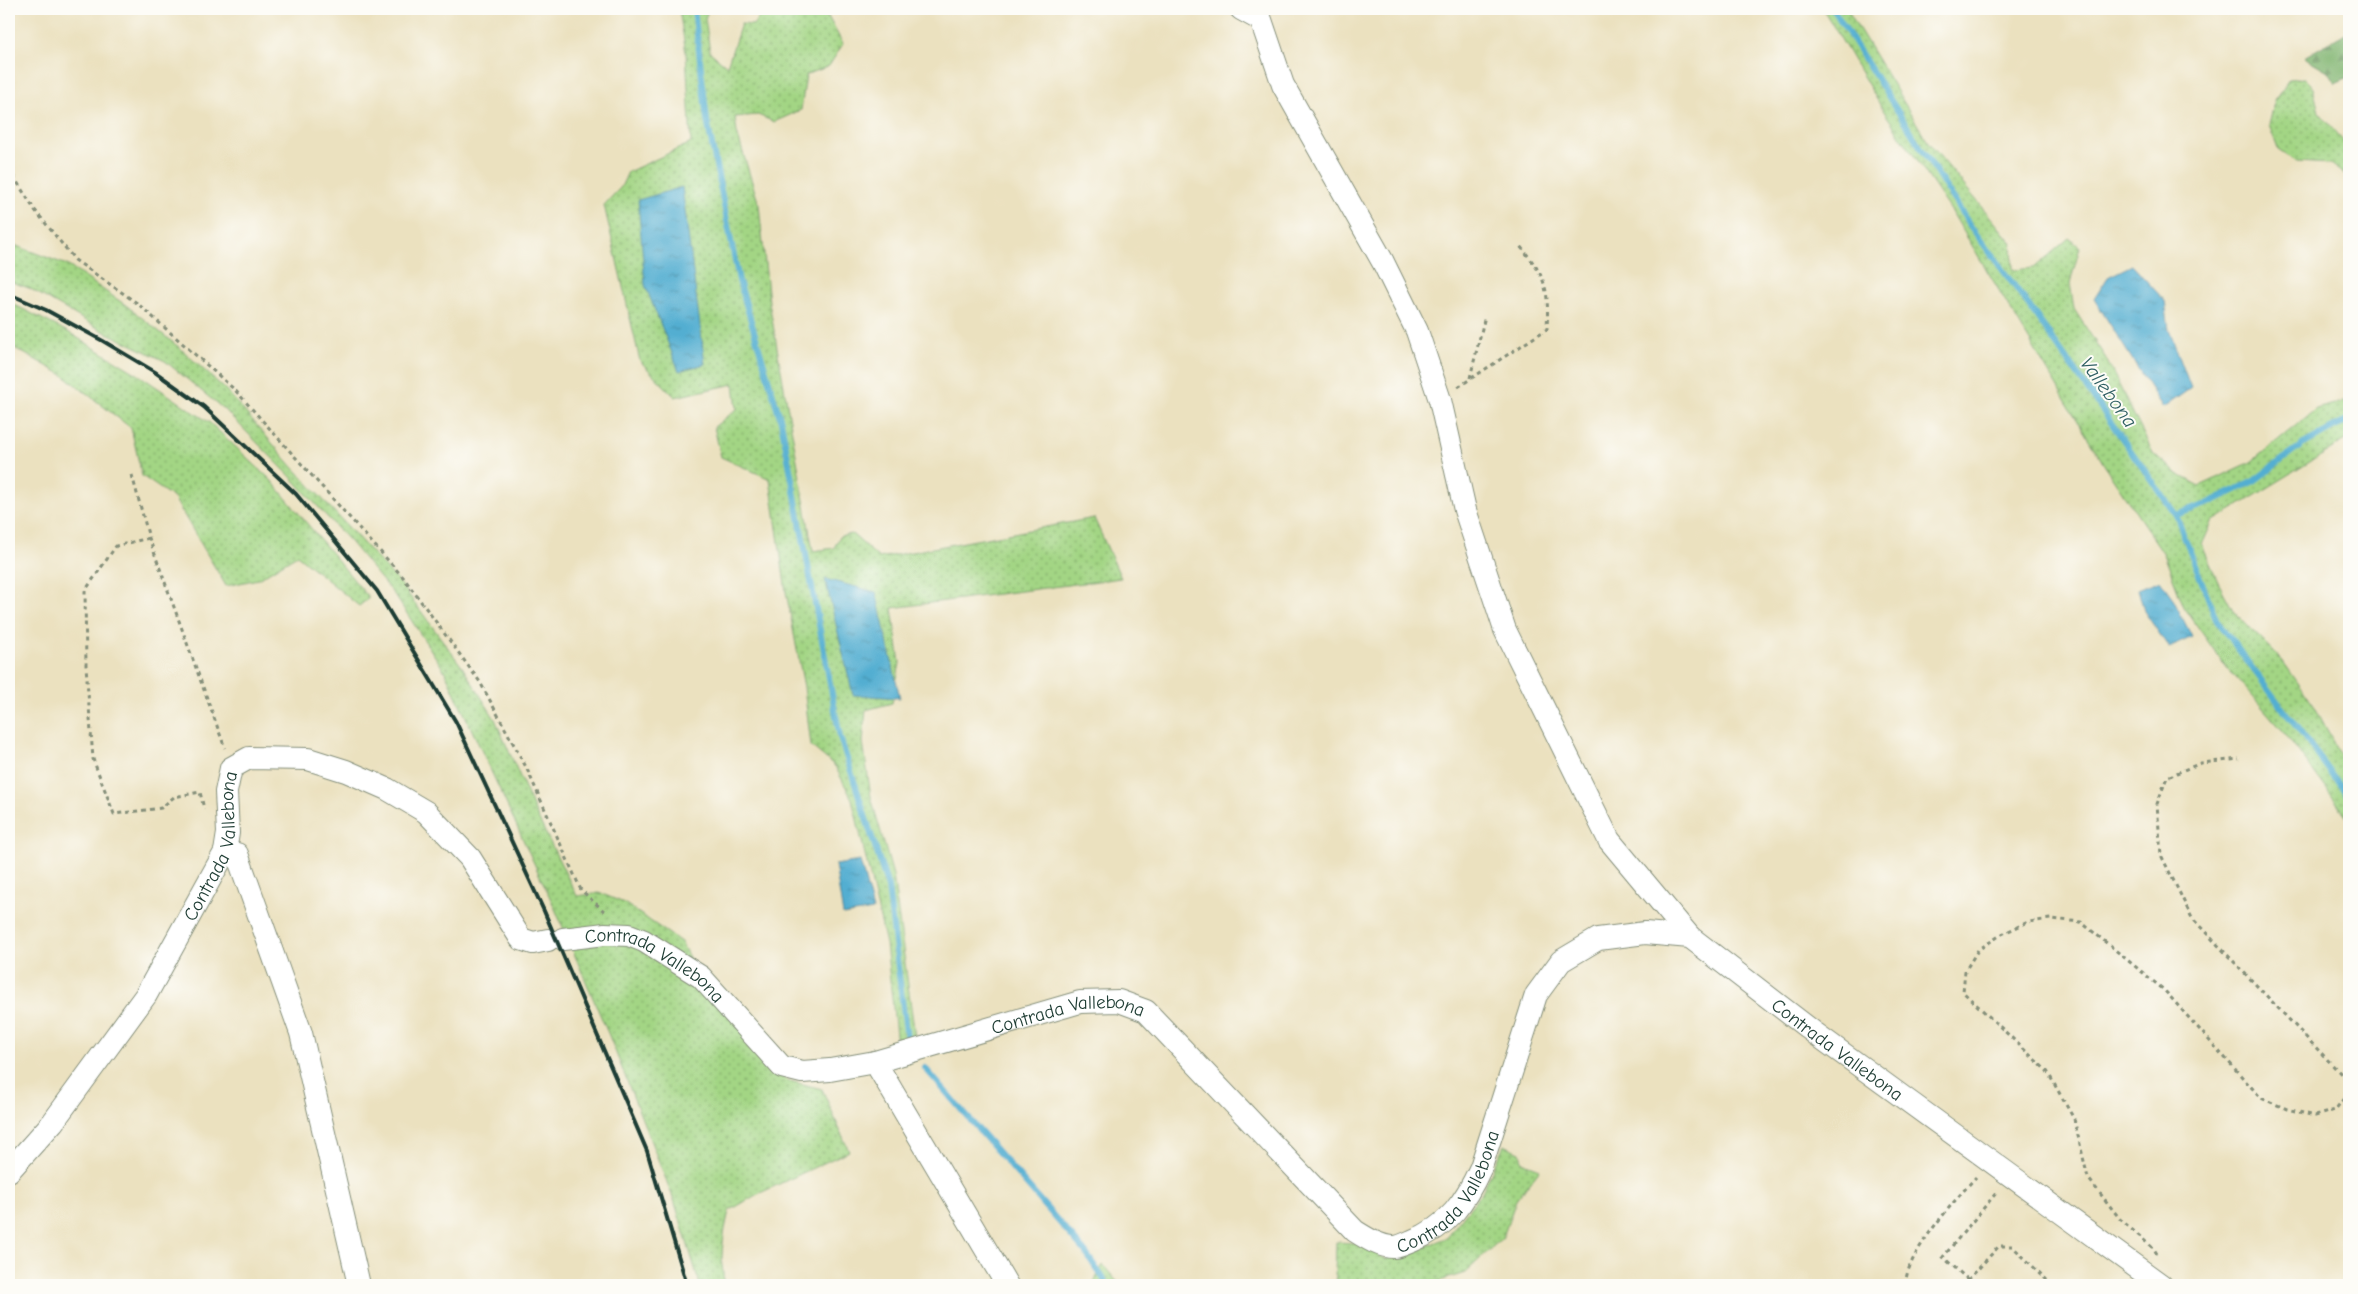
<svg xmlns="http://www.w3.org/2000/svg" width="2358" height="1294" viewBox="0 0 2358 1294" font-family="'Comic Neue',sans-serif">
  <defs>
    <pattern id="grass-dots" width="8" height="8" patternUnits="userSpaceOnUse" patternTransform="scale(1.25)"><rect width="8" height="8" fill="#a3d584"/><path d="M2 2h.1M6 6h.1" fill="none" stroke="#84ae6d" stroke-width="1.8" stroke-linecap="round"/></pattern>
    <pattern id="forest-firs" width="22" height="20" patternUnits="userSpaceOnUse" patternTransform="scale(1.25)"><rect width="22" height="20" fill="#82b672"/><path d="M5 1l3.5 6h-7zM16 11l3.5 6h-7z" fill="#6a955e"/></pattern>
    <pattern id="water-ripples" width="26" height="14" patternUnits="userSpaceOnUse" patternTransform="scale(1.25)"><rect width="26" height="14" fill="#53aed1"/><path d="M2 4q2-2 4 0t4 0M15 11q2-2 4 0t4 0" fill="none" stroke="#448faa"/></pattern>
  </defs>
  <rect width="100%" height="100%" fill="#fdfcf7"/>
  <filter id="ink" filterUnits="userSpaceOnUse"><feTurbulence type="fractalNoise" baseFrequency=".02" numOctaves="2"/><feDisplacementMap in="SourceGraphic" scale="10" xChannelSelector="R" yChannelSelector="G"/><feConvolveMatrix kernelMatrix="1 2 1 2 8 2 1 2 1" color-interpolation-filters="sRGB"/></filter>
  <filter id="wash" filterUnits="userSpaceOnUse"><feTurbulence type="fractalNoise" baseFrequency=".0096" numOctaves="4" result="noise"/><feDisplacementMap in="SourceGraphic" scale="20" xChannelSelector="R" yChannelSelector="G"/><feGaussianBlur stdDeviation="1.12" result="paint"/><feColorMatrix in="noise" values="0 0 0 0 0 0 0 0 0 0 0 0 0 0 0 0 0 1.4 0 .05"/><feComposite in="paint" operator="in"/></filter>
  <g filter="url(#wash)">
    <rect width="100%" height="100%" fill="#ebe1bf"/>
    <g fill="url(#grass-dots)" stroke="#61895c">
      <polygon points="679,9 709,9 705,18 710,52 727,66 741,24 753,25 766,9 825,11 843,44 829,66 806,75 801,110 774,122 758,115 735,117 737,133 759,205 769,302 813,551 834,548 840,536 852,534 879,558 1094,518 1121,578 892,608 900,663 892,703 866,710 863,742 871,797 893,875 915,1036 897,1044 886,944 852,799 835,766 811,746 804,687 786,592 770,479 721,457 714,427 737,409 734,384 675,397 640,361 604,205 621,187 628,172 691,143 686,53"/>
      <polygon points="1823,9 1847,9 1928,142 2012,243 2013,270 2034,268 2069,238 2080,247 2070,283 2074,309 2105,357 2153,453 2176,473 2200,486 2251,462 2316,409 2349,400 2349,438 2212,522 2202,545 2218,582 2234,612 2282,660 2315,707 2340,754 2349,759 2349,819 2284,732 2223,663 2184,607 2164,554 2108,471 1950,209 1885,113"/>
      <polygon points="2305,78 2313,88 2319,112 2349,147 2349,178 2330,164 2297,162 2278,149 2269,125 2275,100 2289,79"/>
      <path d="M9,243l58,22 60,41 53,42 46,42 66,76 108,117 63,85 32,51 43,99 39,78 23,-3 24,10 57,39 25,48 80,90 36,9 27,62 -93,44 -27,16c-6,25 -10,49 -4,74h-25l-26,-85 -64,-162 -57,-134 -109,-234 -48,-73 -45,-54 -60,-66 -64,-65 -62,-51 -62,-30 -74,-43 -20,-7z"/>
      <polygon points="9,302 68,332 136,373 210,423 271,480 369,598 359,606 297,555 258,579 226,586 174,498 142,476 131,428 63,375 9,345"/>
      <polygon points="1504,1145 1520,1152 1522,1162 1540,1169 1516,1200 1503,1237 1465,1273 1427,1285 1338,1285 1335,1273 1336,1242 1355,1243 1386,1259 1412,1252 1446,1238 1481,1194"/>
      <polygon points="1103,1265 1120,1285 1095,1285 1094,1282"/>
    </g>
    <polygon fill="url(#forest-firs)" stroke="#507a53" points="2349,31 2349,77 2335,83 2328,71 2304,57"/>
    <g fill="url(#water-ripples)" stroke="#397682">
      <polygon points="682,187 705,364 679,371 645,285 638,200"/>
      <polygon points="2132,265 2165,301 2169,330 2191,388 2163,408 2094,299 2108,277"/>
      <polygon points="825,579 876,592 900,698 853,695"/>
      <polygon points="2160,580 2172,597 2192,637 2169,648 2144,611 2138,589"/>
      <polygon points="860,861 873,910 843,915 835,865"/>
    </g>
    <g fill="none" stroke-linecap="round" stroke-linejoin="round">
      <g stroke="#53aed1" stroke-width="6">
        <polyline points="694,9 707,120 739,281 781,421 840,737 888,887 907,1039"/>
        <polyline points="1833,9 1971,227 2027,303 2176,515 2217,621 2349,797"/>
        <polyline points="2176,515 2207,504 2254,481 2302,445 2349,419"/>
        <polyline points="925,1068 1085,1252 1108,1285"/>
      </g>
    </g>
  </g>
  <g filter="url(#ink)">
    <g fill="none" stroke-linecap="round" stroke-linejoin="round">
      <g stroke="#858f7a" stroke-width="24">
        <g id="street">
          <polyline points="1241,9 1261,20 1283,85 1383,262 1417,331 1440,400 1465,510 1505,630 1609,840 1690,937"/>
          <polyline points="225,852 237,854 301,1033 359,1285"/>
          <path id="s1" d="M563,939l42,-5 24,1 15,6 57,36 81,90 20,5 28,-2 45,-8 205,-60 39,-1 27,10 209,220c11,7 25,16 39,16 5,0 13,-4 18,-6 37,-15 53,-39 69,-74l55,-172 25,-34 37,-22 47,-6 45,4 126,97 345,251"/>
          <polyline points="875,1062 1007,1285"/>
          <path id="s2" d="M9,1171l44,-49 93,-127 79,-143 3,-19 -2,-41 5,-24 18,-10 59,1 38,12 41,18 39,23 44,46 51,81 12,4 15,-3"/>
        </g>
      </g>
      <g stroke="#858f7a" stroke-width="3" stroke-dasharray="4 4" stroke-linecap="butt">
        <polyline points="9,169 34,209 75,260 137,303 235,390 403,577 480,682 526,767 581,890 605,912"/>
        <polyline points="1470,378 1485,316"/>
        <path d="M1458,387l89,-58c2,-41 -1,-53 -28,-84"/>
        <polyline points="132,475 149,538 225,748"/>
        <polyline points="149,538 116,546 85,591 86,666 93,759 114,814 161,808 174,797 200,792 204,809"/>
        <polyline points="2157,1254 2154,1249 2120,1219 2088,1178 2074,1119 2047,1071 1963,992 1965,971 1978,950 2002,934 2028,922 2051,919 2081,922 2164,990 2261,1098 2287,1109 2315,1116 2335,1110 2348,1093 2345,1078 2192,918 2161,855 2157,804 2167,777 2201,763 2239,759"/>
        <polyline points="1968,1280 1999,1246 2012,1246 2052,1285"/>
        <path d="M1906,1285c-3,-28 51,-87 70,-108"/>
        <polyline points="1974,1285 1943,1257 1997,1192"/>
      </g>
      <use href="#street" stroke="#fff" stroke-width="22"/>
      <polyline stroke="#1f3d34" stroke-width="4" points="9,294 46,310 103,341 155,372 204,407 296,494 377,591 456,722 544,911 647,1151 687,1285"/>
    </g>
  </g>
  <g text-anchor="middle" stroke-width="4" stroke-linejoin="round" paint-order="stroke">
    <g font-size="19" fill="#1f3d34" stroke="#fdfcf7">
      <text dy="7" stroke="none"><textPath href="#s2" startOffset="389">Contrada Vallebona</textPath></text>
      <text dy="7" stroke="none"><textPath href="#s1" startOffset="101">Contrada Vallebona</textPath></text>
      <text dy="7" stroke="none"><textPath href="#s1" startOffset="566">Contrada Vallebona</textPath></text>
      <text dy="7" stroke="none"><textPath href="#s1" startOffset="1660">Contrada Vallebona</textPath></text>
      <text dy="7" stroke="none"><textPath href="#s1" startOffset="1075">Contrada Vallebona</textPath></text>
    </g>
    <g font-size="20" font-style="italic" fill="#2f5f63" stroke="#fdfcf7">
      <text transform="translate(2109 392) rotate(54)" y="7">Vallebona</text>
    </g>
  </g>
  <rect width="2358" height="1294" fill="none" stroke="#fdfcf7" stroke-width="30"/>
</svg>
